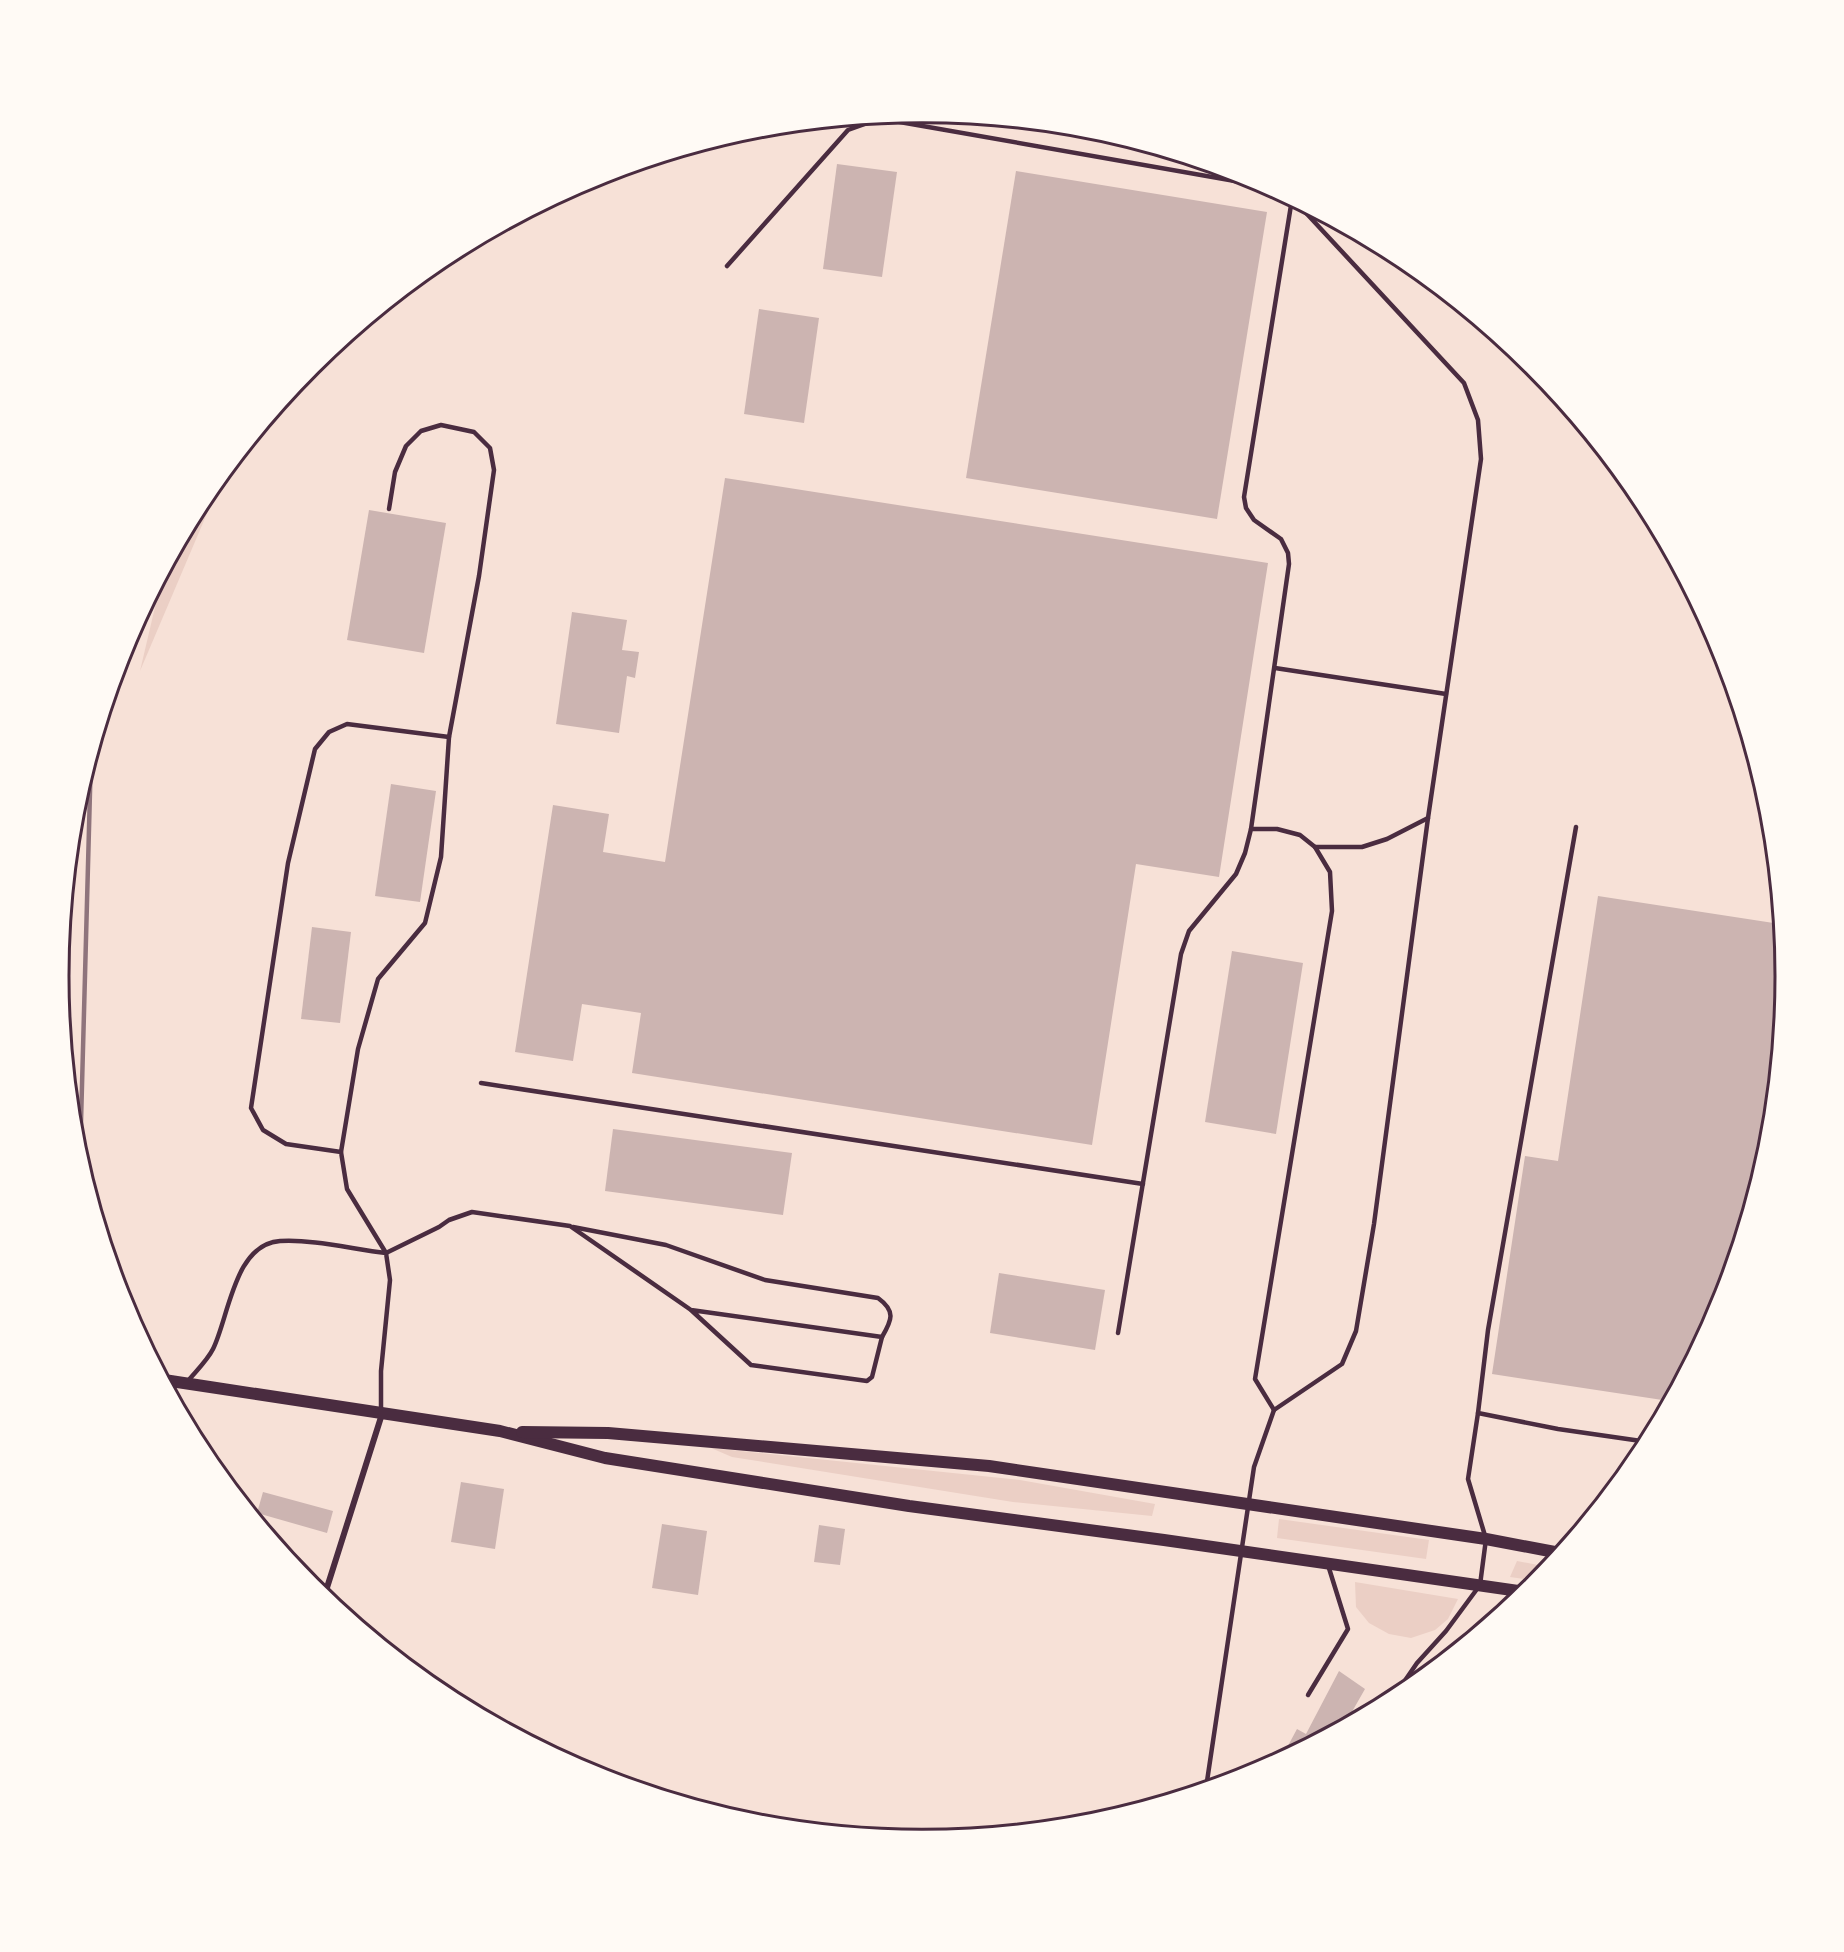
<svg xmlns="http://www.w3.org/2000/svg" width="1844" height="1952" viewBox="0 0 1844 1952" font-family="Ubuntu,sans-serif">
  <rect width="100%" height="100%" fill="#f7e1d7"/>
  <g fill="#ebcfc5">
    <polygon points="233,461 214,497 140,671 163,573 204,496"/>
    <polygon points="711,1448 1020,1480 1155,1504 1152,1516 1013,1502 732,1457"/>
    <polygon points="1279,1519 1429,1540 1426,1559 1277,1538"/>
    <polygon points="1517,1561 1548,1567 1537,1581 1510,1577"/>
    <polygon points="1355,1582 1458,1599 1448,1619 1435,1630 1411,1638 1389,1634 1369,1623 1356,1607"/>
  </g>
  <g fill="#ccb4b1">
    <polygon points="837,164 897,172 882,277 823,269"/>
    <polygon points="1016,171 1267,212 1217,519 966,478"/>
    <polygon points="759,309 819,318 804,423 744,414"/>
    <polygon points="725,478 1268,563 1219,877 1136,864 1092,1145 632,1073 641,1013 582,1004 573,1061 515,1052 553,805 609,814 603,852 665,862"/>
    <polygon points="369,510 446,523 424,653 347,640"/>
    <polygon points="572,612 627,620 622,650 639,652 635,678 627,676 619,733 556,724"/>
    <polygon points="391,784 436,791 420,902 375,896"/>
    <polygon points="1598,896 1780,924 1785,976 1769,1145 1720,1307 1669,1401 1492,1374 1525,1156 1558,1161"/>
    <polygon points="312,927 351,932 340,1023 301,1019"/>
    <polygon points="1232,951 1303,963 1276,1134 1205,1122"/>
    <polygon points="613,1129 792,1153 783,1215 605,1191"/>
    <polygon points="999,1273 1105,1290 1095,1350 990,1333"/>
    <polygon points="461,1482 504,1489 495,1549 451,1542"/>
    <polygon points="263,1492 333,1511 327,1533 257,1513"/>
    <polygon points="662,1524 707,1531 698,1595 652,1588"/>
    <polygon points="819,1525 845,1529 840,1565 814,1562"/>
    <polygon points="1339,1671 1365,1689 1345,1724 1286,1756 1283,1755 1297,1729 1306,1734"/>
  </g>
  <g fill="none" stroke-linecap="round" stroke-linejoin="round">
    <g stroke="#4a2c40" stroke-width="4.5">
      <polyline points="727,266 848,130 876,120 894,121 1269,187"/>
      <polyline points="1275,668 1446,694"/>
      <polyline points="449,737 347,724 329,732 315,749 288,863 251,1108 263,1130 286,1144 341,1152 347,1189 386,1253 439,1227 449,1220 472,1212 570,1226 691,1310 751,1365 867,1381 872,1377 882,1337 691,1310"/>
      <polyline points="1576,827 1488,1330 1478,1413 1558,1429 1648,1442"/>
      <polyline points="1251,829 1289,564 1288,553 1281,539 1254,520 1246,508 1244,497 1292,199"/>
      <polyline points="1315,847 1362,847 1387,839 1428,818"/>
      <polyline points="481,1083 1143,1184"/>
      <polyline points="341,1152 358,1049 378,979 425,923 441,857 449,737 479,576 494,470 490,448 474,432 441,425 421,431 406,446 395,472 389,509"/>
      <path d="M573,1227l93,18 99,35 113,18c18,13 14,22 4,39"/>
      <polyline points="1118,1333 1181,954 1189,931 1236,874 1245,853 1251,829 1277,829 1300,835 1315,847 1330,872 1332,911 1255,1379 1274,1410"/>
      <path d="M187,1382c8,-10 20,-21 26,-33 16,-32 21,-105 67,-108 33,-2 72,8 106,12l4,27 -9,91v40"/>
      <polyline points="1308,1695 1348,1629 1328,1565"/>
      <polyline points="1393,1698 1417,1663 1446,1631 1480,1585 1486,1539 1468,1479 1478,1413"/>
      <polyline points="1206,1788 1254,1467 1274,1410 1342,1364 1356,1331 1374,1224 1428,818 1481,459 1478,420 1464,383 1294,200"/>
    </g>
    <polyline stroke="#4a2c40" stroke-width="6" points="324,1597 382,1414"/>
    <g stroke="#4a2c40" stroke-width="12">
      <polyline points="164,1380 500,1431 605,1458 909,1506 1164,1540 1526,1592"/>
      <polyline points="522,1432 608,1433 989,1466 1486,1539 1560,1553"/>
    </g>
    <polyline stroke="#8f747c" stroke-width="4.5" points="80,1159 91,755"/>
  </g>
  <path d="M0 0H1844V1952H0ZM69 976a853 853 0 1 1 1706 0a853 853 0 1 1-1706 0Z" fill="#fffaf5" fill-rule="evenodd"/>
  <path fill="none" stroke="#4a2c40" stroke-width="3" d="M69 976a853 853 0 1 1 1706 0a853 853 0 1 1-1706 0Z"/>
</svg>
